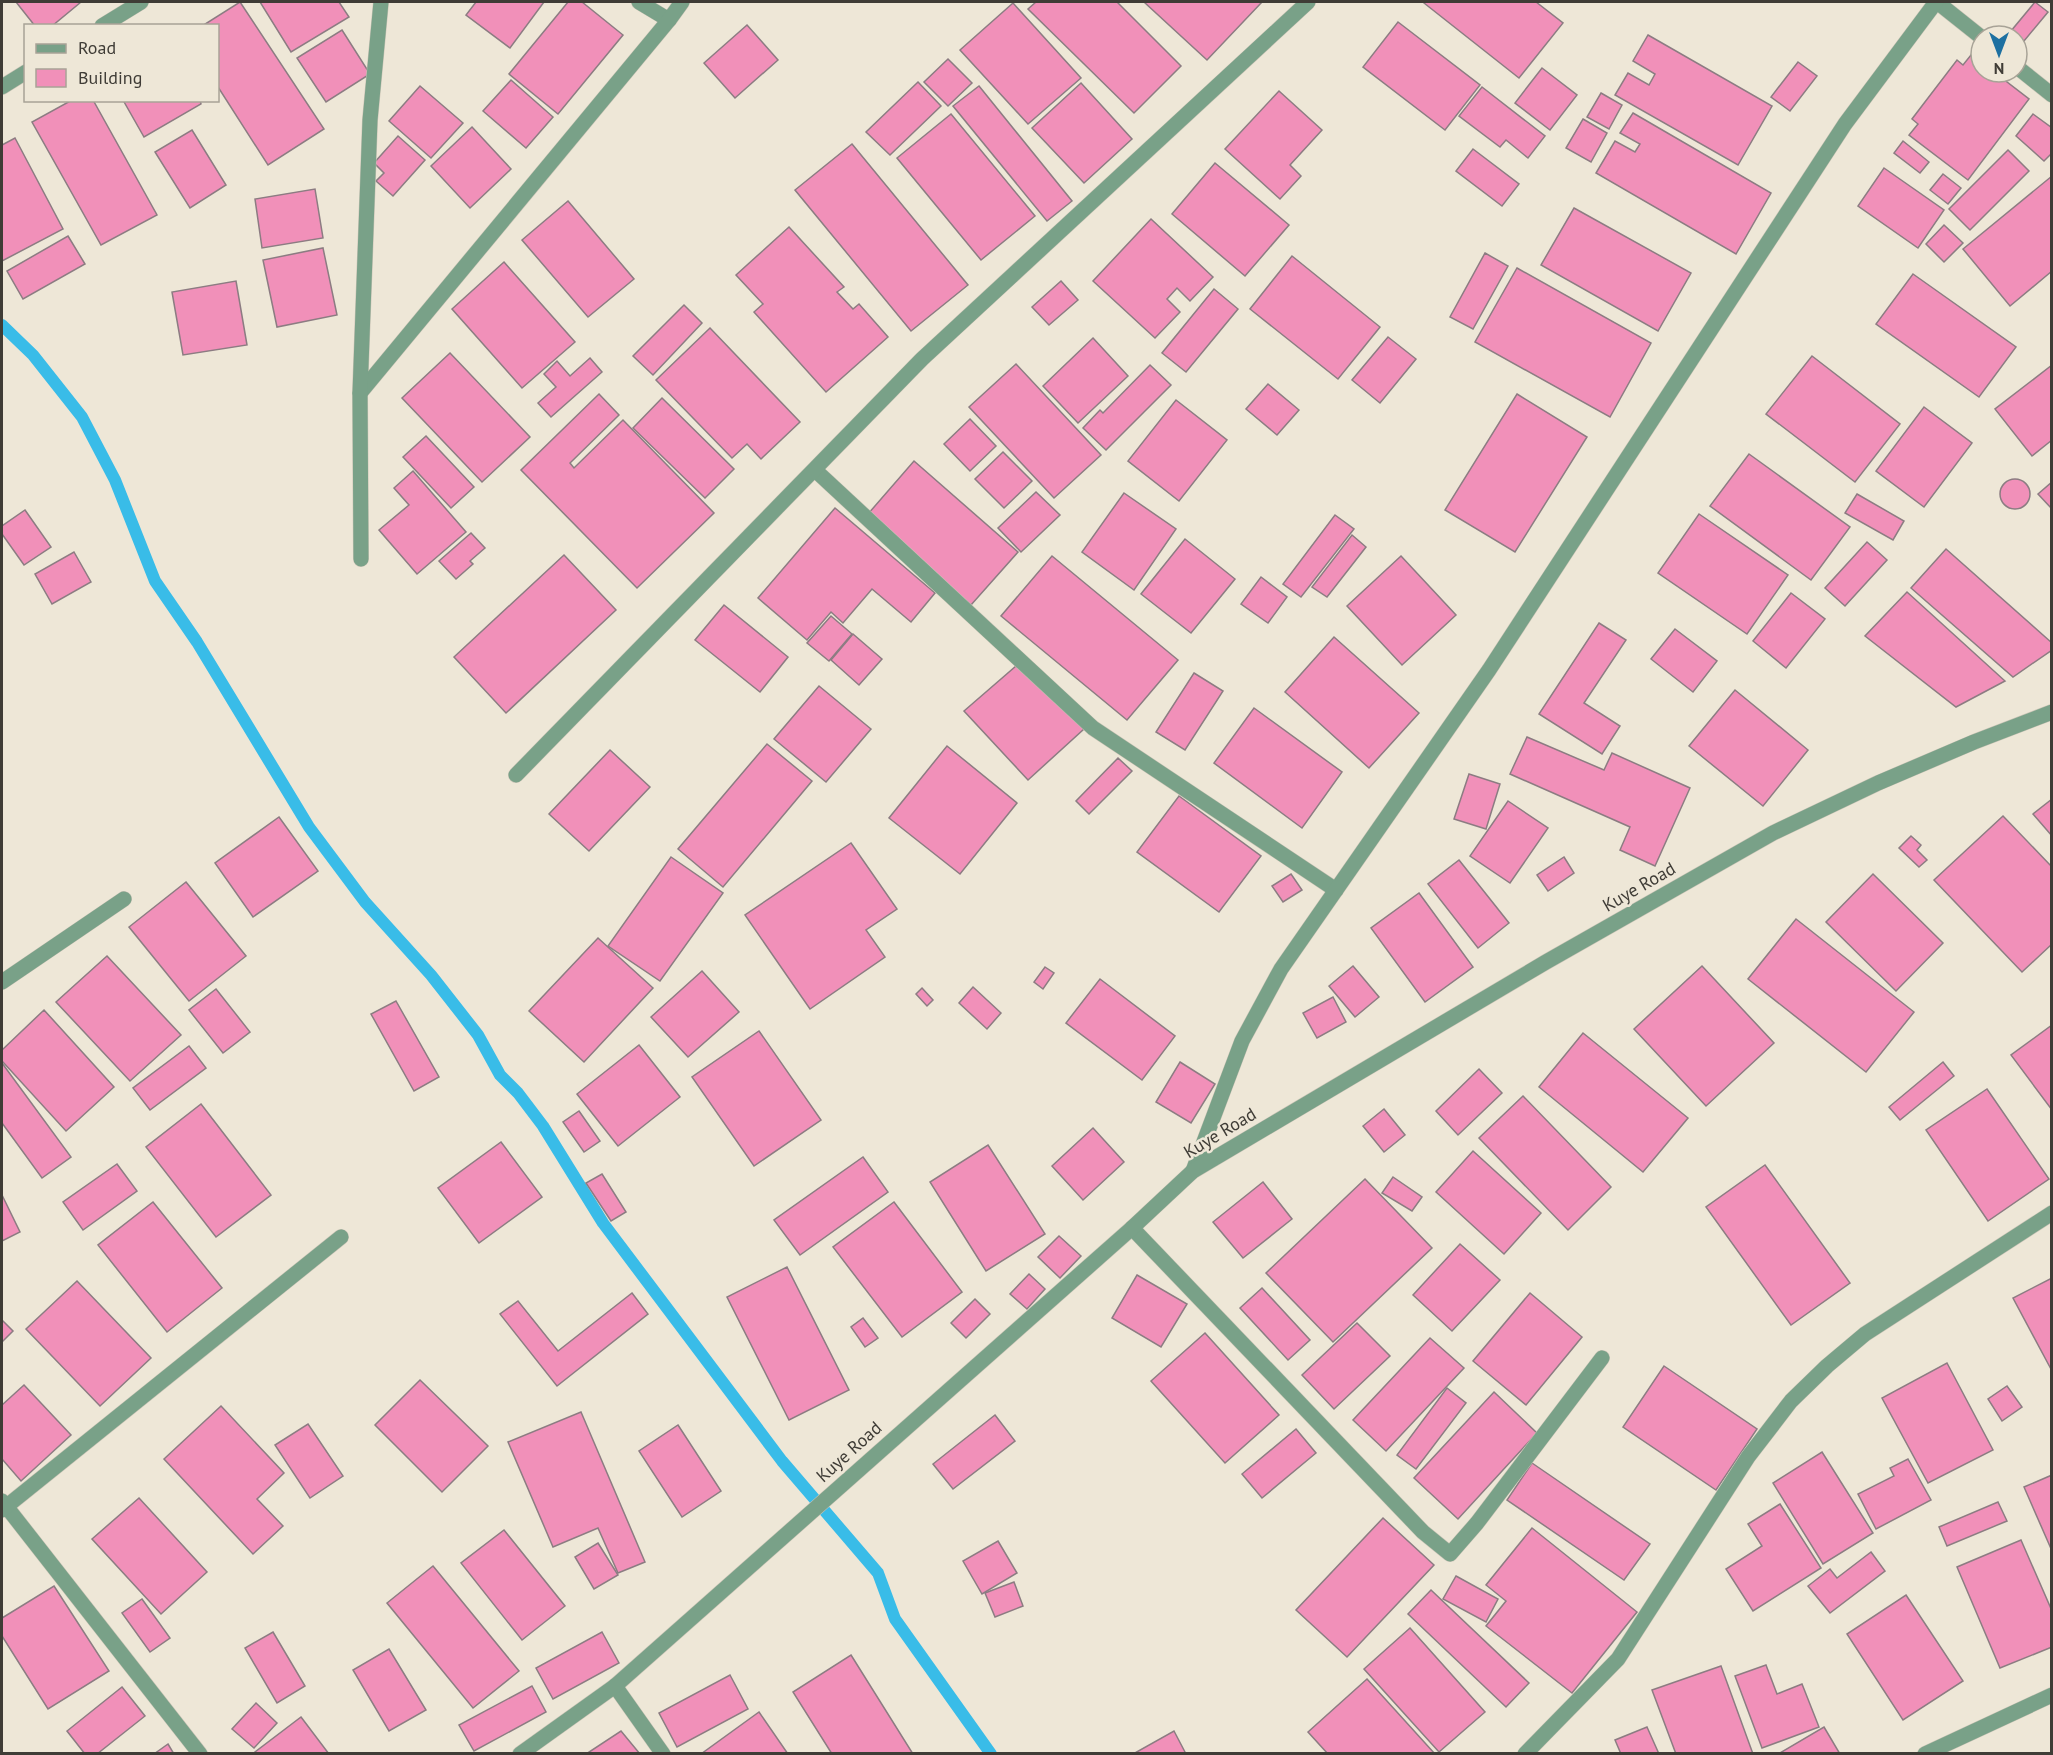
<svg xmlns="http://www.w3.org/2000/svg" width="2053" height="1755" viewBox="0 0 2053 1755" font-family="'PT Sans',sans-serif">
  <rect width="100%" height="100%" fill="#eee7d7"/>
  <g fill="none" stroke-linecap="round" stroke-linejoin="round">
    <polyline stroke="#39bce8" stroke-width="12" points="2,325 33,355 82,417 115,480 155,581 197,642 309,827 365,902 431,975 478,1035 500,1075 518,1093 543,1126 603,1223 782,1461 878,1573 895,1619 991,1754"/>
  </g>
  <g fill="#f190b9" stroke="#8c7c82" stroke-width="1.5">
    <polygon points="16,2 81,2 52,26 35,26"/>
    <polygon points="240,2 324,129 268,165 218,87 218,26 202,26"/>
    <polygon points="260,2 339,2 349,17 291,52"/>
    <polygon points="476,2 544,2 510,48 466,15"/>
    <polygon points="568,2 582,2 623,35 558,114 509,74"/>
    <polygon points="1036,2 1117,2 1181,66 1134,113 1028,9"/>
    <polygon points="1144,2 1262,2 1207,60"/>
    <polygon points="1425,2 1536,2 1563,23 1519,78 1424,3"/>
    <polygon points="2035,2 2048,12 2024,41 2011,31"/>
    <polygon points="1013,3 1081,78 1028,124 960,50"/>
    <polygon points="1398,22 1480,85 1445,130 1363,67"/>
    <polygon points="747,25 778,60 735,98 704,63"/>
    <polygon points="342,30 370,74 326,102 297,58"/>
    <polygon points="1648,35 1772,106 1738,165 1615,95 1628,73 1649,85 1655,74 1633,61"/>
    <polygon points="1971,55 1981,62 1981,72 1994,72 2029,99 1968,180 1909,135 1918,124 1912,119 1957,60 1963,65"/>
    <polygon points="948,59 972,83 948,106 924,82"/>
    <polygon points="1798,62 1817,76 1790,111 1771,97"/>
    <polygon points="1542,68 1577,95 1550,130 1515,103"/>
    <polygon points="511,80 553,117 526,148 483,111"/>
    <polygon points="918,82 941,106 890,155 866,132"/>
    <polygon points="1081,83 1132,139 1084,183 1032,128"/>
    <polygon points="420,86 463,123 431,158 389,121"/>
    <polygon points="979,86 1072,201 1047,221 953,106"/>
    <polygon points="1482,87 1545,136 1528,158 1506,140 1500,147 1459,116"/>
    <polygon points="1279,91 1322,130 1290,165 1301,176 1280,199 1225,149"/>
    <polygon points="1601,93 1622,105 1609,129 1587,117"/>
    <polygon points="72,100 93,100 157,215 101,245 32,122"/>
    <polygon points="123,100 200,100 201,104 144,137"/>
    <polygon points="1633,113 1771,193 1736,254 1596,173 1615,141 1635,152 1640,144 1620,133"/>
    <polygon points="951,114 1035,216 981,260 897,158"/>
    <polygon points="2033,114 2052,128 2052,153 2044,161 2016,136"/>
    <polygon points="1583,119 1607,133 1591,162 1566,148"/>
    <polygon points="472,127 511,169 470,208 431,166"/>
    <polygon points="192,130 226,185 190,208 155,152"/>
    <polygon points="398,136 425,160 393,196 376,181 384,173 374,163"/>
    <polygon points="15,138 63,229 2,261 2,145"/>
    <polygon points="1903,141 1929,162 1920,173 1894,153"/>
    <polygon points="852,144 968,285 911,331 795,190"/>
    <polygon points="1473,149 1519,184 1502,206 1456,171"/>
    <polygon points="2008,150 2029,171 1970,230 1949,209"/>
    <polygon points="1215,163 1289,225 1245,276 1172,214"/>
    <polygon points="1884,168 1944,210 1918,248 1858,206"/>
    <polygon points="1943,174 1961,188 1948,204 1930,190"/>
    <polygon points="2052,176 2052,271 2010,306 1963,249"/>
    <polygon points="315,189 323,238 262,248 255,199"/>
    <polygon points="568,201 634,279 588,317 522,240"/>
    <polygon points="1574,208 1691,273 1658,331 1541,265"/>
    <polygon points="1151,219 1213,277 1190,301 1177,288 1167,299 1180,312 1155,338 1093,281"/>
    <polygon points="1944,225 1963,243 1944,262 1926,244"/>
    <polygon points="789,227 844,287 837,292 853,309 859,304 888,337 826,392 754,312 763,304 736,275"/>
    <polygon points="68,236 85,264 23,299 7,271"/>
    <polygon points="323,248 337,315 277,327 263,260"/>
    <polygon points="1485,253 1508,266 1473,329 1450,317"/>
    <polygon points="1292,256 1380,327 1338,379 1250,309"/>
    <polygon points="504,262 575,342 522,388 452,309"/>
    <polygon points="1517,268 1651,343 1610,417 1475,342"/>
    <polygon points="1913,274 2016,347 1979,397 1876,324"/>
    <polygon points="236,281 247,345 183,355 172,292"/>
    <polygon points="1061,281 1078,300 1049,325 1032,307"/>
    <polygon points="1214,289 1238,309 1186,372 1162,353"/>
    <polygon points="684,305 702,323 653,375 633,356"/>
    <polygon points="710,328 800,422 761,459 747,444 732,458 656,380"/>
    <polygon points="1388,337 1416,359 1380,403 1352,380"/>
    <polygon points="1093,338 1128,376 1078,423 1043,386"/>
    <polygon points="450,353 530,437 482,482 402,398"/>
    <polygon points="1812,356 1900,424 1855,482 1766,414"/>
    <polygon points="590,358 602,372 551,417 538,403 556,387 544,374 557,361 570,376"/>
    <polygon points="1016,364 1101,455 1054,498 969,407"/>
    <polygon points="1150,365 1171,385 1106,450 1083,428 1100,410 1103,413"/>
    <polygon points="2052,365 2052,440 2032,456 1995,409"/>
    <polygon points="1268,384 1299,410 1277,435 1246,409"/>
    <polygon points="599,394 619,415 570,463 574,468 623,420 714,513 637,588 521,470"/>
    <polygon points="1517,394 1587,437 1515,552 1445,510"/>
    <polygon points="662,398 734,469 705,498 633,428"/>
    <polygon points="1176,400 1227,440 1179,501 1128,461"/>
    <polygon points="1924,407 1972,443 1924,507 1876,471"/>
    <polygon points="970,419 996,446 970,471 944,444"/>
    <polygon points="426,436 474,487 451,508 403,457"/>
    <polygon points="1003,452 1032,481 1004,508 975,479"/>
    <polygon points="1749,454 1850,527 1811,580 1710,506"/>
    <polygon points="914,461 1018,552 971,605 868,514"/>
    <polygon points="413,471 466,532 417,574 379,530 409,505 394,488"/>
    <circle cx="2015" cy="494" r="15"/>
    <polygon points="2052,482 2052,509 2038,494"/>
    <polygon points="1036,492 1060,515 1021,552 998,528"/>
    <polygon points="1124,493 1176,529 1134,590 1082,552"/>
    <polygon points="1857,494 1904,521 1893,540 1845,513"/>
    <polygon points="835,508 935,593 911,622 872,589 843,623 831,612 807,640 758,598"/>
    <polygon points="25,510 51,547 24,565 2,534 2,526"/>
    <polygon points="1699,514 1788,575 1747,634 1658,573"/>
    <polygon points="1335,515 1354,529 1301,597 1283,584"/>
    <polygon points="471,533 485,548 470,561 473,564 456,579 439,561"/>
    <polygon points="1352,535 1366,547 1327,597 1312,587"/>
    <polygon points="1185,539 1235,579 1191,633 1141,594"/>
    <polygon points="1867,542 1887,560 1845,606 1825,588"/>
    <polygon points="1946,549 2052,643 2052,650 2013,677 1911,588"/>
    <polygon points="74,552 91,582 52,604 35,574"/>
    <polygon points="564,555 616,610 506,713 454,657"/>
    <polygon points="1052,556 1178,660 1127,720 1001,616"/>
    <polygon points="1401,556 1456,615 1402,665 1347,606"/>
    <polygon points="1261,577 1287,597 1268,623 1241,604"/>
    <polygon points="1907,592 2005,681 1956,707 1865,636"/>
    <polygon points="1791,593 1825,619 1786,668 1753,641"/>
    <polygon points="724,605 788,657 760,692 695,640"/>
    <polygon points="831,616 852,634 829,661 807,643"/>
    <polygon points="1599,623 1626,640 1584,703 1620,726 1602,754 1539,714"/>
    <polygon points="1675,629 1717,661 1693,692 1651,659"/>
    <polygon points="853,634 882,659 859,685 831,660"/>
    <polygon points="1334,637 1419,713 1369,768 1285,692"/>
    <polygon points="1016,666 1084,729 1028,780 964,711"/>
    <polygon points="1194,673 1223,691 1185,750 1156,732"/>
    <polygon points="819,686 871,729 826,782 774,739"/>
    <polygon points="1735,690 1808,750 1763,806 1689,746"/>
    <polygon points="1254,708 1342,772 1302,828 1214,763"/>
    <polygon points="1527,737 1604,770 1612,753 1690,788 1655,866 1620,850 1630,827 1510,774"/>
    <polygon points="767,744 812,781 723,887 678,849"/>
    <polygon points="947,746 1017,803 960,874 889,818"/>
    <polygon points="610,750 650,787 589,851 549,814"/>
    <polygon points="1118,758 1132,771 1089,814 1076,801"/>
    <polygon points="1469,774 1500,784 1486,829 1454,819"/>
    <polygon points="1179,796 1261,856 1219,912 1137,852"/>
    <polygon points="2052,799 2052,836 2033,814"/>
    <polygon points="1508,801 1548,828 1510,883 1470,856"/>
    <polygon points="2003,816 2052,867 2052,944 2022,972 1934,880"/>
    <polygon points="279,817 318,871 253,917 215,863"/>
    <polygon points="1911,836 1921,845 1917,850 1927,860 1919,867 1899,848"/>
    <polygon points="851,843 897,909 866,930 885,957 810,1009 745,915"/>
    <polygon points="671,857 723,893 660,981 608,946"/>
    <polygon points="1564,857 1574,873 1548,891 1537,875"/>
    <polygon points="1459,860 1509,923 1478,948 1428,884"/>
    <polygon points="1291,874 1302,890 1283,902 1272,886"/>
    <polygon points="1873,874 1943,943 1896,991 1826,922"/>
    <polygon points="186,882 246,956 189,1001 129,927"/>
    <polygon points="1419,893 1473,967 1425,1002 1371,928"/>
    <polygon points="1796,919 1914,1012 1866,1072 1748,979"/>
    <polygon points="598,938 653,988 584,1062 529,1011"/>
    <polygon points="107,956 181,1035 130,1081 56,1002"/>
    <polygon points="1353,966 1379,997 1355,1017 1329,986"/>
    <polygon points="1702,966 1774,1043 1706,1106 1634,1029"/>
    <polygon points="1045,967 1054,973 1043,989 1034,982"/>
    <polygon points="702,971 739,1012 688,1057 651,1017"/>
    <polygon points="1100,979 1175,1036 1142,1080 1066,1023"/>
    <polygon points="973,987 1001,1013 987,1029 959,1003"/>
    <polygon points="922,988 933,1000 927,1006 916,994"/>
    <polygon points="216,989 250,1032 223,1053 189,1010"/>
    <polygon points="1333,997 1346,1022 1317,1038 1303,1013"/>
    <polygon points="396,1001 439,1077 414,1091 371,1014"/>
    <polygon points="44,1010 114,1087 66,1131 2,1061 2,1050"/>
    <polygon points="2052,1025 2052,1110 2011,1055"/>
    <polygon points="759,1031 821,1120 754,1166 692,1077"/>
    <polygon points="1583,1033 1688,1118 1643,1172 1539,1087"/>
    <polygon points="639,1045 680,1097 618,1146 577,1094"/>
    <polygon points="189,1046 206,1068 150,1110 133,1088"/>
    <polygon points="1180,1062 1215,1084 1191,1123 1156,1102"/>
    <polygon points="1943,1062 1954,1076 1900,1120 1889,1107"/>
    <polygon points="2,1063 71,1157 42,1178 2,1123"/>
    <polygon points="1479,1069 1502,1093 1458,1135 1436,1111"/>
    <polygon points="1987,1089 2049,1179 1988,1221 1926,1130"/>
    <polygon points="1523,1096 1611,1187 1568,1230 1479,1138"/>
    <polygon points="201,1104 271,1195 216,1237 146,1147"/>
    <polygon points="1384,1109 1405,1135 1384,1152 1363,1126"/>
    <polygon points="579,1111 600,1141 584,1152 563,1122"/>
    <polygon points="1093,1128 1124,1162 1083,1200 1052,1166"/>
    <polygon points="501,1142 542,1197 479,1243 438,1188"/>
    <polygon points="988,1145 1045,1234 986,1271 930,1182"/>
    <polygon points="1473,1151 1541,1213 1504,1254 1436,1192"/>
    <polygon points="863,1157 888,1192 800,1255 774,1220"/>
    <polygon points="117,1164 137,1191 83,1230 63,1202"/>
    <polygon points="1765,1165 1850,1283 1791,1325 1706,1207"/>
    <polygon points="602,1174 626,1212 611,1221 586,1183"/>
    <polygon points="1393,1177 1422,1197 1412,1211 1382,1193"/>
    <polygon points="1365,1179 1432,1248 1333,1342 1266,1273"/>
    <polygon points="1263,1182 1292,1219 1243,1258 1213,1222"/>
    <polygon points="2,1195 20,1232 2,1241"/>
    <polygon points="153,1202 222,1288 167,1332 98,1245"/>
    <polygon points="894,1202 962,1292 902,1337 833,1247"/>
    <polygon points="1059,1236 1081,1256 1060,1278 1038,1257"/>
    <polygon points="1460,1244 1500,1280 1452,1331 1413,1295"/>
    <polygon points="787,1267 849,1390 789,1420 727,1297"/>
    <polygon points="1029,1274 1045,1289 1027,1309 1010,1294"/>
    <polygon points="1137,1275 1187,1304 1161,1347 1112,1318"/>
    <polygon points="2052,1278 2052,1371 2013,1298"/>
    <polygon points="77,1281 151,1358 100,1406 26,1329"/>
    <polygon points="1262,1288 1310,1340 1288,1360 1240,1308"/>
    <polygon points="632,1293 648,1314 557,1386 500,1314 518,1301 558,1351"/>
    <polygon points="1530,1293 1582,1337 1526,1405 1473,1361"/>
    <polygon points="975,1299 990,1314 966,1338 951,1323"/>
    <polygon points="863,1318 878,1338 865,1347 851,1327"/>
    <polygon points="2,1320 13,1331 2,1342"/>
    <polygon points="1357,1323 1390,1356 1334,1409 1302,1375"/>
    <polygon points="1205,1333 1279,1415 1225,1463 1151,1381"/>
    <polygon points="1430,1338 1464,1368 1386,1451 1353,1420"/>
    <polygon points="1947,1363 1993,1450 1928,1483 1882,1398"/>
    <polygon points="1664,1366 1757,1429 1716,1490 1623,1427"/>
    <polygon points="420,1380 488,1446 442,1492 375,1425"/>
    <polygon points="24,1385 71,1435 21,1481 2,1459 2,1405"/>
    <polygon points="2007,1386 2022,1407 2002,1421 1988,1399"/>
    <polygon points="1447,1388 1466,1403 1416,1469 1397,1455"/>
    <polygon points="1494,1392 1537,1433 1458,1519 1414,1478"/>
    <polygon points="221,1406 284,1473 257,1499 283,1526 253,1554 164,1459"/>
    <polygon points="581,1412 645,1562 618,1573 598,1528 553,1547 508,1442"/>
    <polygon points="995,1415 1015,1441 953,1489 933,1464"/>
    <polygon points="308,1424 343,1476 310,1498 275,1445"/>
    <polygon points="678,1425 721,1491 682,1517 639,1451"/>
    <polygon points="1296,1429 1316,1453 1262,1498 1242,1474"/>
    <polygon points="1822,1452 1873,1533 1823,1564 1773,1483"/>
    <polygon points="1908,1459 1931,1500 1876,1529 1858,1494 1894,1476 1890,1468"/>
    <polygon points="1532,1463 1650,1544 1624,1580 1507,1500"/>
    <polygon points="2052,1475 2052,1551 2024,1487"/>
    <polygon points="139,1498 207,1572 161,1614 92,1539"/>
    <polygon points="1998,1502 2007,1521 1947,1546 1939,1527"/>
    <polygon points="1780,1504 1821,1568 1753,1611 1726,1569 1762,1546 1748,1524"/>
    <polygon points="1383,1518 1434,1565 1347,1657 1296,1610"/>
    <polygon points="1532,1528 1637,1612 1572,1693 1486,1626 1506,1601 1486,1585"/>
    <polygon points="504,1530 565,1606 522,1640 461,1563"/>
    <polygon points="2021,1540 2052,1611 2052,1647 2000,1668 1957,1567"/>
    <polygon points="998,1541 1017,1573 982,1594 963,1561"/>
    <polygon points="598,1543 618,1575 594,1589 575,1557"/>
    <polygon points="1871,1552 1885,1571 1830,1613 1808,1586 1830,1569 1837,1578"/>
    <polygon points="433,1566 519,1671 473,1708 387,1603"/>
    <polygon points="1456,1576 1498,1599 1486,1622 1443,1599"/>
    <polygon points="1014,1582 1023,1606 995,1617 985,1593"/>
    <polygon points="54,1586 109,1671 48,1709 2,1636 2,1618"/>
    <polygon points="1431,1590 1529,1683 1506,1707 1408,1614"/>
    <polygon points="1906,1595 1963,1681 1903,1720 1847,1634"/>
    <polygon points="142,1599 170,1638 150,1652 122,1613"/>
    <polygon points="1410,1628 1485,1712 1439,1752 1364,1669"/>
    <polygon points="273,1632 305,1686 277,1703 245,1648"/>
    <polygon points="602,1632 619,1663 553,1699 536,1668"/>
    <polygon points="389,1649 426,1710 389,1731 353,1670"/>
    <polygon points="851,1655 913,1754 832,1754 793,1692"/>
    <polygon points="1766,1665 1777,1694 1802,1684 1819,1727 1762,1748 1735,1676"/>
    <polygon points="1721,1666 1753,1754 1676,1754 1652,1690"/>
    <polygon points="730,1675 748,1709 677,1747 659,1713"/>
    <polygon points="1367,1679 1435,1754 1328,1754 1308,1732"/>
    <polygon points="532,1686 546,1712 474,1751 459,1725"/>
    <polygon points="122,1687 145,1716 97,1754 85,1754 67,1731"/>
    <polygon points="256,1703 277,1723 254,1748 232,1729"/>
    <polygon points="759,1712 788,1754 701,1754"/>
    <polygon points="301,1717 329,1754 256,1754 255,1752"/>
    <polygon points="1647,1727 1659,1754 1621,1754 1615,1740"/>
    <polygon points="1824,1727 1840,1754 1778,1754"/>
    <polygon points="621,1731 640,1754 586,1754"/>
    <polygon points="1174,1731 1186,1754 1133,1754"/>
    <polygon points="168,1744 174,1754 154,1754"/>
  </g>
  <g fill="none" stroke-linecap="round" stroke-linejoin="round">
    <g stroke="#cbc5b7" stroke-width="16">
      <g id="minor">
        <polyline points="639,2 669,20"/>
        <polyline points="1937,2 1981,37"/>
        <polyline points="102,26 141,2"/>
        <polyline points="2017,67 2052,95"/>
        <polyline points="2,87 26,72"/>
        <polyline points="360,393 669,20 682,2"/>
        <polyline points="815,470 1093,728 1336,890"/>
        <polyline points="361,559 360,393 370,120 381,2"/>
        <polyline points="516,775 922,359 1308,2"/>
        <polyline points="2,982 124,899"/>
        <polyline points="1193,1171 1242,1041 1281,969 1489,670 1845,124 1936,2"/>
        <polyline points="1132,1228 1423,1532 1450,1554 1477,1523 1602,1358"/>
        <polyline points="2,1501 200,1754"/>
        <polyline points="2,1510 341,1237"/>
        <polyline points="615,1686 663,1754"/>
        <polyline points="520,1754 615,1686 1132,1228 1193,1171 1546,962 1773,833 1878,783 1974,742 2052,712"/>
        <polyline points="1525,1754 1618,1659 1748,1457 1791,1401 1827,1366 1865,1334 2052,1213"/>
        <polyline points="1925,1754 2052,1695"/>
      </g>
    </g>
    <use href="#minor" stroke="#79a188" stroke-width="15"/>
  </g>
  <g text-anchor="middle" stroke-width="5" stroke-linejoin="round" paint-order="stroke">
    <g font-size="18" fill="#3f3c36" stroke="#eee7d7">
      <text transform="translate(1639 887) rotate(-30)" y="6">Kuye Road</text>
      <text transform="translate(1220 1133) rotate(-31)" y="6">Kuye Road</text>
      <text transform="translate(849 1452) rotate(-42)" y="6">Kuye Road</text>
    </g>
  </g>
  <rect width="2053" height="1755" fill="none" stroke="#3f3c36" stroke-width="6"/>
  <rect x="24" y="24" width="195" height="78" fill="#eee7d7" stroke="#a8a397" stroke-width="1.5"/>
  <rect x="36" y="44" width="30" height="9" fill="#79a188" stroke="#a8a397" stroke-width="1.5"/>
  <text x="78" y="54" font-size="18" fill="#3f3c36">Road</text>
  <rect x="36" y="69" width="30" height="18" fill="#f190b9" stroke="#a8a397" stroke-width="1.5"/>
  <text x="78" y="84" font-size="18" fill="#3f3c36">Building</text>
  <g transform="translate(1999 54) rotate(180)"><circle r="28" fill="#eee7d7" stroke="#a8a397" stroke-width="1.5"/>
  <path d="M0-4.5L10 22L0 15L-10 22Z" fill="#1d70a1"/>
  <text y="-9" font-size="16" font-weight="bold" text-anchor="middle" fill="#3f3c36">N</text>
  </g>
</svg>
